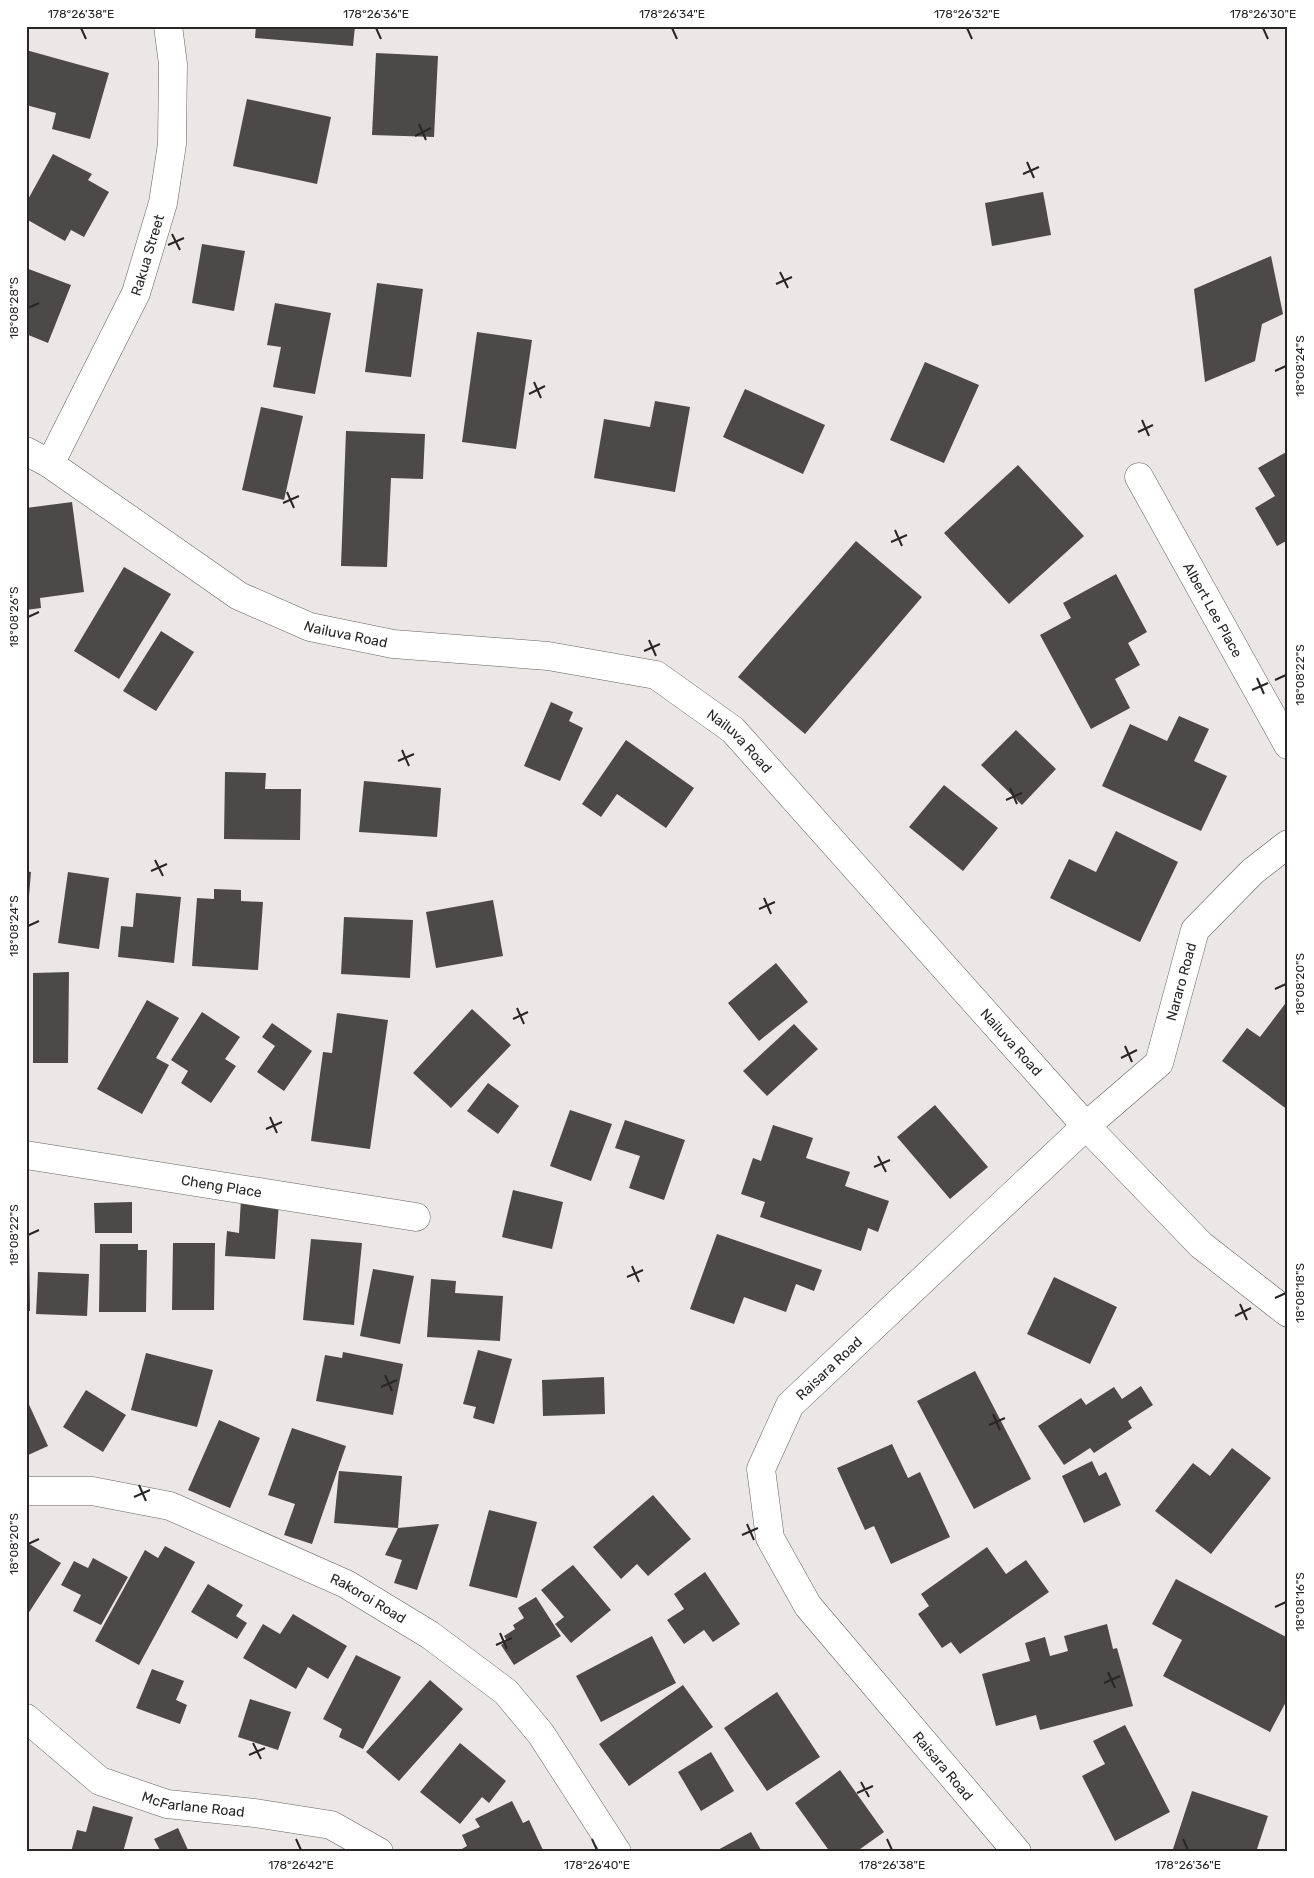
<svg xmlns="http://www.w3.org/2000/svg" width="1314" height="1878" viewBox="0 0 1314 1878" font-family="Rubik,sans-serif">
  <rect width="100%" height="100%" fill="#ebe7e6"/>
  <g fill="#4c4a48">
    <polygon points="256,26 355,26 353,46 255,38"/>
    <polygon points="26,50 109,73 90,139 52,129 56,113 26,105"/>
    <polygon points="376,53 438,56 434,137 372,135"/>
    <polygon points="247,99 331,117 317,184 233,166"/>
    <polygon points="53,154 92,174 88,180 109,192 84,237 71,230 65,241 26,219 26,203"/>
    <polygon points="1043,192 1051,235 992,246 985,203"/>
    <polygon points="202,244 245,251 234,311 192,303"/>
    <polygon points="1271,256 1283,314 1262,324 1255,361 1205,382 1194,289"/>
    <polygon points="26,268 71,285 48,343 26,334"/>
    <polygon points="377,283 423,289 411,377 365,372"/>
    <polygon points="275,303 331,313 315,394 273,387 281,347 267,345"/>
    <polygon points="477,332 532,340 516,449 462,442"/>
    <polygon points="925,362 979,385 944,463 890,440"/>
    <polygon points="745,389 825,425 803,474 723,437"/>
    <polygon points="655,401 690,407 675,492 594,478 604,419 650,427"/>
    <polygon points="261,407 303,416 284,500 242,490"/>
    <polygon points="346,431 425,434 423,479 391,478 387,567 341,566"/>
    <polygon points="1288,451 1288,540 1277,546 1255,508 1275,496 1258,468"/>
    <polygon points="1018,465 1084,536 1009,604 944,533"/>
    <polygon points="72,502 84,592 40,598 41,608 26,610 26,508"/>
    <polygon points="856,541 922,597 805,734 738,677"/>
    <polygon points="124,567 171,594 119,679 74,651"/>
    <polygon points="1116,574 1147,632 1128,643 1140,665 1115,679 1130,708 1091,729 1040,635 1071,618 1063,603"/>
    <polygon points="161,631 194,652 156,711 123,691"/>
    <polygon points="551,702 573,712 569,721 583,728 560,781 524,766"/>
    <polygon points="1179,716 1209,729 1194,761 1227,776 1201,831 1102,786 1130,724 1167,741"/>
    <polygon points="1016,730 1056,769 1022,805 981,765"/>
    <polygon points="626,740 694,788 666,828 617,794 601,817 582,804"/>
    <polygon points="225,772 266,773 265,789 301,789 300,840 224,839"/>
    <polygon points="364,781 441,788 437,837 359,832"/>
    <polygon points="944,785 998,828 963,871 909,827"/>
    <polygon points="1116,831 1178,862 1140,942 1050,898 1069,859 1096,872"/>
    <polygon points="26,871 31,872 28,908 26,907"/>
    <polygon points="68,872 109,878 99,949 58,943"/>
    <polygon points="214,889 241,890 241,901 263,902 258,970 192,966 197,898 214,899"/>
    <polygon points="136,893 181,897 174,963 118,957 121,926 133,927"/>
    <polygon points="493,900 503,956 436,968 426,912"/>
    <polygon points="344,917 413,920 410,978 341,974"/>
    <polygon points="776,963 808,1002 759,1041 728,1003"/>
    <polygon points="69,972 68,1063 33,1063 33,973"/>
    <polygon points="147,1000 179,1018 156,1058 169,1065 142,1114 97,1089"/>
    <polygon points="1288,1000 1288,1110 1222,1061 1247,1028 1260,1037"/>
    <polygon points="472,1009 511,1045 451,1108 413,1073"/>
    <polygon points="202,1012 240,1037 225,1059 236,1066 211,1103 181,1083 188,1071 171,1060"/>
    <polygon points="337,1013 388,1020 370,1149 311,1141 323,1052 332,1053"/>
    <polygon points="272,1023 312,1051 284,1091 257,1072 275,1046 262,1037"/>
    <polygon points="794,1024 818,1049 767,1096 743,1071"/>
    <polygon points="488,1083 519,1106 498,1134 467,1111"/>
    <polygon points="935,1105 988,1167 950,1199 897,1137"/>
    <polygon points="570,1110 612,1124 591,1181 550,1166"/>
    <polygon points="625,1120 685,1140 664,1200 629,1188 640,1156 615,1148"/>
    <polygon points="773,1125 813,1138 806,1158 850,1172 845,1186 889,1201 878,1232 868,1228 861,1251 760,1217 765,1202 741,1194 753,1158 761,1161"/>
    <polygon points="513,1190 563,1202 552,1249 502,1237"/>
    <polygon points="241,1199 279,1202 275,1259 225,1256 227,1231 239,1233"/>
    <polygon points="132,1202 132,1233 95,1233 94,1203"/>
    <polygon points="26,1231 29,1231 30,1311 26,1311"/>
    <polygon points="717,1234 822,1270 814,1291 796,1284 786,1312 744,1297 734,1324 690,1309"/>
    <polygon points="311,1239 362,1243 354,1325 303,1320"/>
    <polygon points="173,1243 215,1243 214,1310 172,1310"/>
    <polygon points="100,1244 138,1244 138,1250 147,1250 146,1312 99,1312"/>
    <polygon points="373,1269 414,1276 400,1344 360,1336"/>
    <polygon points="38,1272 89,1274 87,1316 36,1314"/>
    <polygon points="1054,1277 1117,1307 1090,1364 1027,1334"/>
    <polygon points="431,1279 456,1281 455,1293 503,1296 500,1341 427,1337"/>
    <polygon points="478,1350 512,1359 494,1424 473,1418 476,1407 463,1404"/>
    <polygon points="343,1352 403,1364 393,1415 316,1401 325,1355 342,1358"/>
    <polygon points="146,1353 213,1370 197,1427 131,1410"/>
    <polygon points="975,1371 1031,1479 974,1509 917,1401"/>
    <polygon points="604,1377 605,1414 543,1416 542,1380"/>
    <polygon points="1141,1386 1153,1405 1128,1421 1132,1428 1094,1453 1090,1448 1064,1465 1038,1426 1081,1398 1086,1405 1114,1387 1122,1399"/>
    <polygon points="86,1390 126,1415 103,1452 63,1427"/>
    <polygon points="26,1398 48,1446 26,1456"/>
    <polygon points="219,1420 260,1438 230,1508 188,1490"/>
    <polygon points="292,1428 346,1446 312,1544 284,1535 295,1504 268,1495"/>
    <polygon points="892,1444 908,1478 920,1472 950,1537 891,1564 874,1526 865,1530 837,1468"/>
    <polygon points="1232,1448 1271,1478 1211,1554 1155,1511 1193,1463 1210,1476"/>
    <polygon points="1092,1461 1099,1476 1106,1472 1121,1505 1084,1523 1062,1476"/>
    <polygon points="339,1471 402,1476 398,1528 334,1523"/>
    <polygon points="653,1495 691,1539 648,1576 637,1564 621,1579 593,1547"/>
    <polygon points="489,1510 537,1522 517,1598 469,1586"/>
    <polygon points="439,1524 417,1590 394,1583 402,1560 385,1555 398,1528"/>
    <polygon points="26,1542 61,1563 26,1617"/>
    <polygon points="165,1546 195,1562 139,1665 95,1641 145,1550 158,1558"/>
    <polygon points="987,1547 1006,1574 1026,1560 1049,1592 960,1654 951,1642 942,1648 918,1614 929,1606 921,1594"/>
    <polygon points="93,1558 128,1577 101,1625 73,1611 81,1595 61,1585 74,1561 88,1568"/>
    <polygon points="573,1565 611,1610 571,1643 555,1624 564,1617 541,1590"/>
    <polygon points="705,1572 740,1624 713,1642 704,1630 684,1644 667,1620 684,1609 674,1594"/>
    <polygon points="1176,1579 1288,1638 1288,1698 1270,1732 1163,1676 1182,1640 1152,1624"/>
    <polygon points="208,1584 243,1605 236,1616 247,1623 237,1639 191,1612"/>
    <polygon points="536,1597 561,1636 514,1665 501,1645 507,1641 504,1636 515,1629 513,1625 524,1618 518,1608"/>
    <polygon points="293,1614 347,1646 328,1679 308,1667 296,1689 243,1658 263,1624 280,1634"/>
    <polygon points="1107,1624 1113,1649 1117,1648 1133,1706 1040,1730 1036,1715 996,1726 982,1674 1030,1661 1025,1643 1045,1637 1050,1656 1068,1651 1064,1636"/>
    <polygon points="652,1636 676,1683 601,1722 576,1676"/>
    <polygon points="356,1655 401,1677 363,1749 339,1737 342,1729 323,1719"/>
    <polygon points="152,1669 184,1681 176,1700 187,1705 180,1724 136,1708"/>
    <polygon points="430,1680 463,1709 399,1781 366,1752"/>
    <polygon points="683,1685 713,1727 629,1786 599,1744"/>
    <polygon points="777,1692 820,1757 767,1791 724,1728"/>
    <polygon points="250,1699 291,1712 278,1750 238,1737"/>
    <polygon points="1125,1725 1170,1812 1115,1841 1082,1776 1105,1764 1093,1741"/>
    <polygon points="460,1743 506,1781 489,1803 482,1797 460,1824 420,1792"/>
    <polygon points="711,1752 734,1791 701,1811 678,1772"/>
    <polygon points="840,1770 884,1832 856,1852 830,1852 795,1803"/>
    <polygon points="1192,1791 1268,1816 1256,1852 1172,1852"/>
    <polygon points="512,1801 523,1823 529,1820 543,1850 539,1852 461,1852 460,1850 467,1846 462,1835 480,1827 475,1819"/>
    <polygon points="93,1806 133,1817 123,1852 71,1852 77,1830 86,1832"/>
    <polygon points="178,1828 189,1852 161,1852 154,1839"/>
    <polygon points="751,1832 762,1852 714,1852"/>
  </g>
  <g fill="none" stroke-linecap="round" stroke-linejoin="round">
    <g stroke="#656261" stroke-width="29">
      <g id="minor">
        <path id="s1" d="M50,464l86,-171 27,-90 9,-59 1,-80 -5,-38"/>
        <path id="s2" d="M1139,477l149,268"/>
        <path id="s3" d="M26,1155l390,62"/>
        <path id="s4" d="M26,1491h66l78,15 176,78 84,51 76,57 35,42 76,118"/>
        <path id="s5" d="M26,1718l74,63 67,23 88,9 76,12 48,27"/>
        <path id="s6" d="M1017,1852l-209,-246 -38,-68 -9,-69 29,-64 296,-279 73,-63 36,-133 58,-59 35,-27"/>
      </g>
    </g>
    <g stroke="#656261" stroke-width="29">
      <g id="major">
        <path id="s7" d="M26,451l24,13 189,132 71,31 83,17 155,12 108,19 77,55 353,396 115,119 87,68"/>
      </g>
    </g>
    <use href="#minor" stroke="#fff" stroke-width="28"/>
    <use href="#major" stroke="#fff" stroke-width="28"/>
  </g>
  <path fill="none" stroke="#282726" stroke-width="2" d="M81,28l5,11M376,28l5,11M672,28l5,11M967,28l5,11M1263,28l5,11M419,124l7,16M415,136l16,-8M1027,162l7,16M1023,174l16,-7M172,234l8,16M168,245l16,-7M780,272l8,16M776,284l16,-7M28,308l11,-5M1275,371l11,-5M534,382l7,16M529,394l16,-8M1142,420l7,16M1138,432l15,-7M287,492l7,16M283,503l16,-7M895,530l7,16M891,542l16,-7M28,617l11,-5M649,640l7,16M644,651l16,-7M1257,678l7,16M1275,680l11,-5M1252,690l16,-7M402,750l7,16M398,761l16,-7M1010,788l7,16M1006,800l16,-7M155,860l8,16M151,871l16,-7M764,898l7,16M759,909l16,-7M28,926l11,-5M1275,989l11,-5M517,1008l7,16M513,1019l15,-7M1125,1046l7,16M1121,1058l16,-8M270,1117l7,16M266,1129l16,-7M878,1156l8,16M874,1167l16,-7M28,1235l11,-5M632,1266l7,16M627,1277l16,-7M1275,1298l11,-5M1240,1304l7,16M1235,1316l16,-8M385,1375l7,16M381,1387l16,-7M993,1414l7,16M989,1425l16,-7M139,1485l7,16M134,1497l16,-7M747,1524l7,16M742,1535l16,-7M28,1544l11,-5M1275,1607l11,-5M500,1633l7,16M496,1645l16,-7M1108,1672l7,16M1104,1683l16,-7M253,1743l8,16M249,1755l16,-7M861,1782l8,15M857,1793l16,-7M296,1839l5,11M592,1839l5,11M887,1839l5,11M1183,1839l5,11"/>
  <g text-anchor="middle" stroke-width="5" stroke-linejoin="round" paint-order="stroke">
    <g font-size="14" fill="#282726" stroke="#fff">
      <text dy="5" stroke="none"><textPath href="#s1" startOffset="231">Rakua Street</textPath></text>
      <text dy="5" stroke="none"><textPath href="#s2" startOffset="152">Albert Lee Place</textPath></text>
      <text dy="5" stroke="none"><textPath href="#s7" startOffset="372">Nailuva Road</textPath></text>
      <text dy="5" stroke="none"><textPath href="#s7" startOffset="792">Nailuva Road</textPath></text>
      <text dy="5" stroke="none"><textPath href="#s6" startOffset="1128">Nararo Road</textPath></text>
      <text dy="5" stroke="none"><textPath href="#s7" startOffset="1198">Nailuva Road</textPath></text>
      <text dy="5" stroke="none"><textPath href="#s3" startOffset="198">Cheng Place</textPath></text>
      <text dy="5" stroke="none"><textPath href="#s6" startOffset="594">Raisara Road</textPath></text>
      <text dy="5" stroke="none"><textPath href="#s4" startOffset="364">Rakoroi Road</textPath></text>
      <text transform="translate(943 1766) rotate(50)" y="5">Raisara Road</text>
      <text dy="5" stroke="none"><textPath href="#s5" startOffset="194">McFarlane Road</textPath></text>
    </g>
  </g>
  <rect width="1314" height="1878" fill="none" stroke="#ffffff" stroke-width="55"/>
  <rect x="28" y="28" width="1258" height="1822" fill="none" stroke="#282726" stroke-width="2"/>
  <g font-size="12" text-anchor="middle" fill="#282726">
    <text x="81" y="18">178°26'38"E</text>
    <text x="376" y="18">178°26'36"E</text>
    <text x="672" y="18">178°26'34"E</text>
    <text x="967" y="18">178°26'32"E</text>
    <text x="1263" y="18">178°26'30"E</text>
    <text transform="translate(14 308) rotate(-90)" y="4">18°08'28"S</text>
    <text transform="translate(1300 366) rotate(-90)" y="4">18°08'24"S</text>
    <text transform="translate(14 617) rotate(-90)" y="4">18°08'26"S</text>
    <text transform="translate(1300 675) rotate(-90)" y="4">18°08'22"S</text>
    <text transform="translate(14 926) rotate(-90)" y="4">18°08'24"S</text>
    <text transform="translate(1300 984) rotate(-90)" y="4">18°08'20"S</text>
    <text transform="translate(14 1235) rotate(-90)" y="4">18°08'22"S</text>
    <text transform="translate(1300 1293) rotate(-90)" y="4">18°08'18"S</text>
    <text transform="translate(14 1544) rotate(-90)" y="4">18°08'20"S</text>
    <text transform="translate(1300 1602) rotate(-90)" y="4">18°08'16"S</text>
    <text x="301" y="1869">178°26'42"E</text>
    <text x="597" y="1869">178°26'40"E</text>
    <text x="892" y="1869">178°26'38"E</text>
    <text x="1188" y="1869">178°26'36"E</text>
  </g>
</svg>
